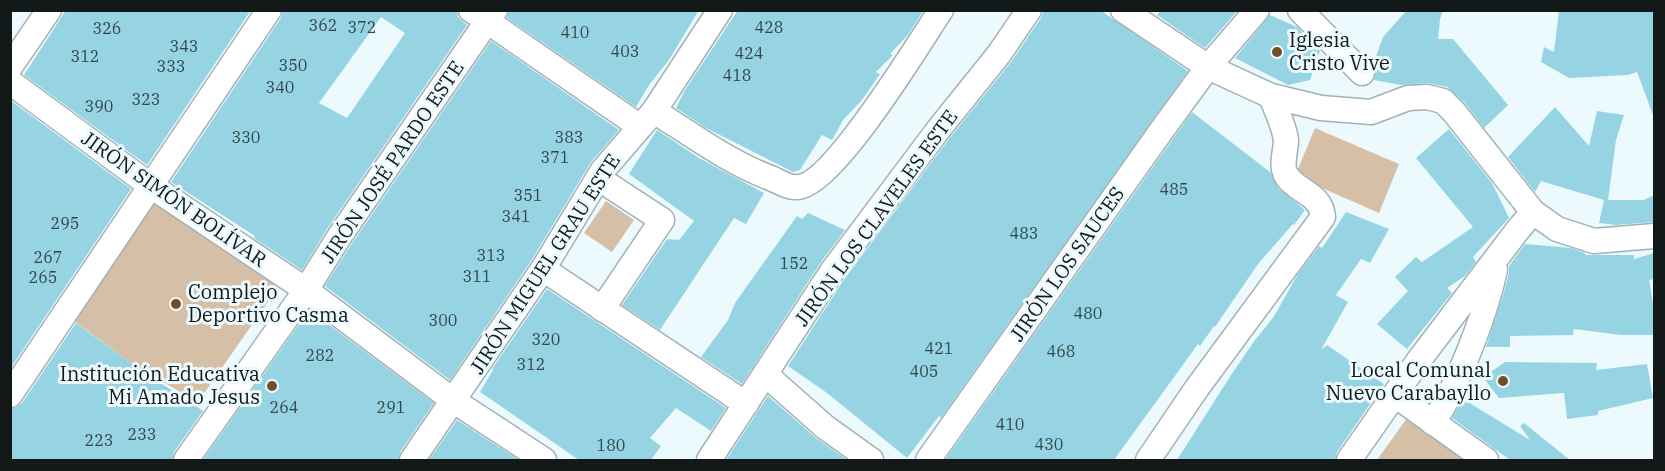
<svg xmlns="http://www.w3.org/2000/svg" width="1665" height="471" viewBox="0 0 1665 471" font-family="'IBM Plex Serif',serif">
  <rect width="100%" height="100%" fill="#ecfafe"/>
  <g fill="#d6bfa7">
    <polygon points="1315,128 1399,164 1379,213 1295,176"/>
    <polygon points="155,201 279,286 198,402 138,368 74,321"/>
    <polygon points="606,201 634,220 612,252 584,233"/>
    <polygon points="1410,414 1476,460 1377,460"/>
  </g>
  <g fill="#96d4e4" fill-rule="evenodd">
    <polygon points="66,10 251,10 147,165 24,75"/>
    <path d="M283,10h174l1,7 9,8 -140,204 -25,41 -48,-32 1,-2 -84,-54 110,-164zM381,17l24,16 -58,85 -28,-15z"/>
    <polygon points="509,10 699,10 669,60 649,85 636,107 507,18"/>
    <polygon points="738,10 924,10 907,36 890,54 893,55 876,72 880,74 862,100 843,120 832,140 822,135 800,170 793,172 706,128 676,108 685,90"/>
    <polygon points="1044,10 1100,10 1188,71 941,418 939,416 907,458 827,393 788,366 845,278 949,139 1011,62 1041,18"/>
    <polygon points="1161,10 1238,10 1205,48 1157,15"/>
    <polygon points="1407,10 1443,10 1440,19 1438,39 1453,39 1508,105 1484,128 1464,102 1447,87 1427,83 1401,85 1374,80 1376,70 1373,65 1383,37"/>
    <polygon points="1559,10 1654,10 1654,115 1653,115 1637,72 1628,75 1569,78 1541,62 1544,47 1554,52"/>
    <polygon points="1270,15 1297,27 1320,51 1310,80 1288,85 1235,58"/>
    <polygon points="491,41 619,130 591,162 531,261 450,380 325,286 351,245"/>
    <polygon points="10,100 131,189 10,369"/>
    <polygon points="1555,107 1589,146 1597,111 1624,115 1616,140 1608,200 1644,200 1654,195 1654,222 1616,225 1599,223 1604,200 1541,181 1535,192 1508,157"/>
    <polygon points="1192,112 1270,172 1279,189 1305,210 1294,225 1293,224 1258,264 1215,327 1214,326 1200,346 1198,344 1114,460 945,460"/>
    <polygon points="1449,129 1492,183 1509,218 1473,257 1476,262 1465,276 1447,288 1452,293 1407,349 1377,324 1408,291 1395,277 1416,257 1422,262 1473,227 1416,158"/>
    <polygon points="657,130 699,158 764,193 746,224 734,218 660,330 622,305 667,239 679,240 694,221 629,174"/>
    <polygon points="1346,212 1389,229 1370,263 1361,259 1336,295 1348,302 1321,350 1327,345 1384,384 1337,452 1335,460 1177,460 1231,375 1255,340 1273,318 1298,274 1319,246 1322,248"/>
    <polygon points="808,213 845,230 821,262 742,384 701,357 728,320 735,303 797,216 802,219"/>
    <polygon points="1525,244 1571,248 1585,253 1585,255 1634,255 1634,259 1654,253 1654,279 1649,280 1654,308 1654,335 1621,335 1574,329 1573,335 1510,336 1510,347 1486,347 1504,292 1509,273 1509,266"/>
    <polygon points="547,289 726,408 711,431 676,408 650,438 661,446 651,460 579,460 480,392 493,370 492,369"/>
    <polygon points="309,310 434,403 400,452 398,460 203,460"/>
    <polygon points="76,323 138,368 203,411 174,452 172,460 10,460 10,409 17,407 22,403"/>
    <polygon points="1505,362 1597,363 1596,370 1647,364 1653,398 1598,411 1598,415 1567,419 1564,393 1499,398 1483,377"/>
    <polygon points="768,396 816,438 847,460 726,460"/>
    <polygon points="1463,399 1530,440 1520,426 1524,423 1570,460 1510,460 1452,418"/>
    <polygon points="457,420 519,460 429,460"/>
  </g>
  <g fill="none" stroke-linecap="round" stroke-linejoin="round">
    <g stroke="#a3b1b5" stroke-width="27">
      <g id="minor">
        <polyline points="471,10 639,126"/>
        <polyline points="1123,10 1208,67 1271,96 1321,108 1371,112 1408,98 1427,97 1443,101 1454,112 1533,212 1557,229 1594,241 1654,236"/>
        <polyline points="1300,10 1362,73"/>
        <polyline points="10,67 49,10"/>
        <polyline points="10,82 151,186 306,290 454,401 544,460"/>
        <path d="M654,111c38,24 76,52 119,68 6,3 15,8 21,8 36,5 126,-146 147,-177"/>
        <polyline points="598,178 662,220 602,309"/>
        <polyline points="543,269 746,404"/>
        <polyline points="765,374 825,427 871,460"/>
        <polyline points="10,395 269,10"/>
        <polyline points="1395,395 1486,460"/>
        <path d="M1433,423c26,-40 52,-107 62,-153"/>
        <polyline points="186,460 306,290 339,237 495,10"/>
        <polyline points="412,460 543,269 603,170 654,111 720,10"/>
        <polyline points="709,460 833,270 938,130 999,54 1029,10"/>
        <polyline points="928,460 1164,127 1208,67 1257,10"/>
        <path d="M1148,460l49,-72 126,-171c-2,-25 -29,-25 -38,-44 -4,-10 1,-23 1,-33 -2,-15 -10,-30 -15,-44"/>
        <polyline points="1349,460 1419,360 1517,231 1533,212"/>
      </g>
    </g>
    <use href="#minor" stroke="#fff" stroke-width="24"/>
  </g>
  <g fill="#714f27" stroke="#ecfafe" stroke-width="2">
    <circle cx="1277" cy="52" r="6"/>
    <circle cx="176" cy="304" r="6"/>
    <circle cx="1503" cy="381" r="6"/>
    <circle cx="272" cy="386" r="6"/>
  </g>
  <g text-anchor="middle" stroke-width="6" stroke-linejoin="round" paint-order="stroke">
    <g font-size="16" fill="#34474c">
      <text x="323" y="31">362</text>
      <text x="362" y="33">372</text>
      <text x="769" y="33">428</text>
      <text x="107" y="34">326</text>
      <text x="575" y="38">410</text>
      <text x="184" y="52">343</text>
      <text x="625" y="57">403</text>
      <text x="749" y="59">424</text>
      <text x="85" y="62">312</text>
      <text x="293" y="71">350</text>
      <text x="171" y="72">333</text>
      <text x="737" y="81">418</text>
      <text x="280" y="93">340</text>
      <text x="146" y="105">323</text>
      <text x="99" y="112">390</text>
      <text x="246" y="143">330</text>
      <text x="569" y="143">383</text>
      <text x="555" y="163">371</text>
      <text x="1174" y="195">485</text>
      <text x="528" y="201">351</text>
      <text x="516" y="222">341</text>
      <text x="65" y="229">295</text>
      <text x="1024" y="239">483</text>
      <text x="491" y="261">313</text>
      <text x="48" y="263">267</text>
      <text x="794" y="269">152</text>
      <text x="477" y="282">311</text>
      <text x="43" y="283">265</text>
      <text x="1088" y="319">480</text>
      <text x="443" y="326">300</text>
      <text x="546" y="345">320</text>
      <text x="939" y="354">421</text>
      <text x="1061" y="357">468</text>
      <text x="320" y="361">282</text>
      <text x="531" y="370">312</text>
      <text x="924" y="377">405</text>
      <text x="284" y="413">264</text>
      <text x="391" y="413">291</text>
      <text x="1010" y="430">410</text>
      <text x="142" y="440">233</text>
      <text x="99" y="446">223</text>
      <text x="1049" y="450">430</text>
      <text x="611" y="451">180</text>
    </g>
    <g font-size="20" fill="#131819" stroke="#ecfafe" text-anchor="start">
      <text x="1289" y="47">Iglesia<tspan x="1289" dy="23">Cristo Vive</tspan></text>
      <text x="188" y="299">Complejo<tspan x="188" dy="23">Deportivo Casma</tspan></text>
      <text x="1491" y="377" text-anchor="end">Local Comunal<tspan x="1491" dy="23">Nuevo Carabayllo</tspan></text>
      <text x="260" y="381" text-anchor="end">Institución Educativa<tspan x="260" dy="23">Mi Amado Jesus</tspan></text>
    </g>
    <g font-size="20" fill="#131819" stroke="#ecfafe">
      <text transform="translate(392 162) rotate(-56)" y="7">JIRÓN JOSÉ PARDO ESTE</text>
      <text transform="translate(174 199) rotate(35)" y="7">JIRÓN SIMÓN BOLÍVAR</text>
      <text transform="translate(876 218) rotate(-54)" y="7">JIRÓN LOS CLAVELES ESTE</text>
      <text transform="translate(545 264) rotate(-57)" y="7">JIRÓN MIGUEL GRAU ESTE</text>
      <text transform="translate(1067 264) rotate(-55)" y="7">JIRÓN LOS SAUCES</text>
    </g>
  </g>
  <rect width="1665" height="471" fill="none" stroke="#131819" stroke-width="24"/>
</svg>
